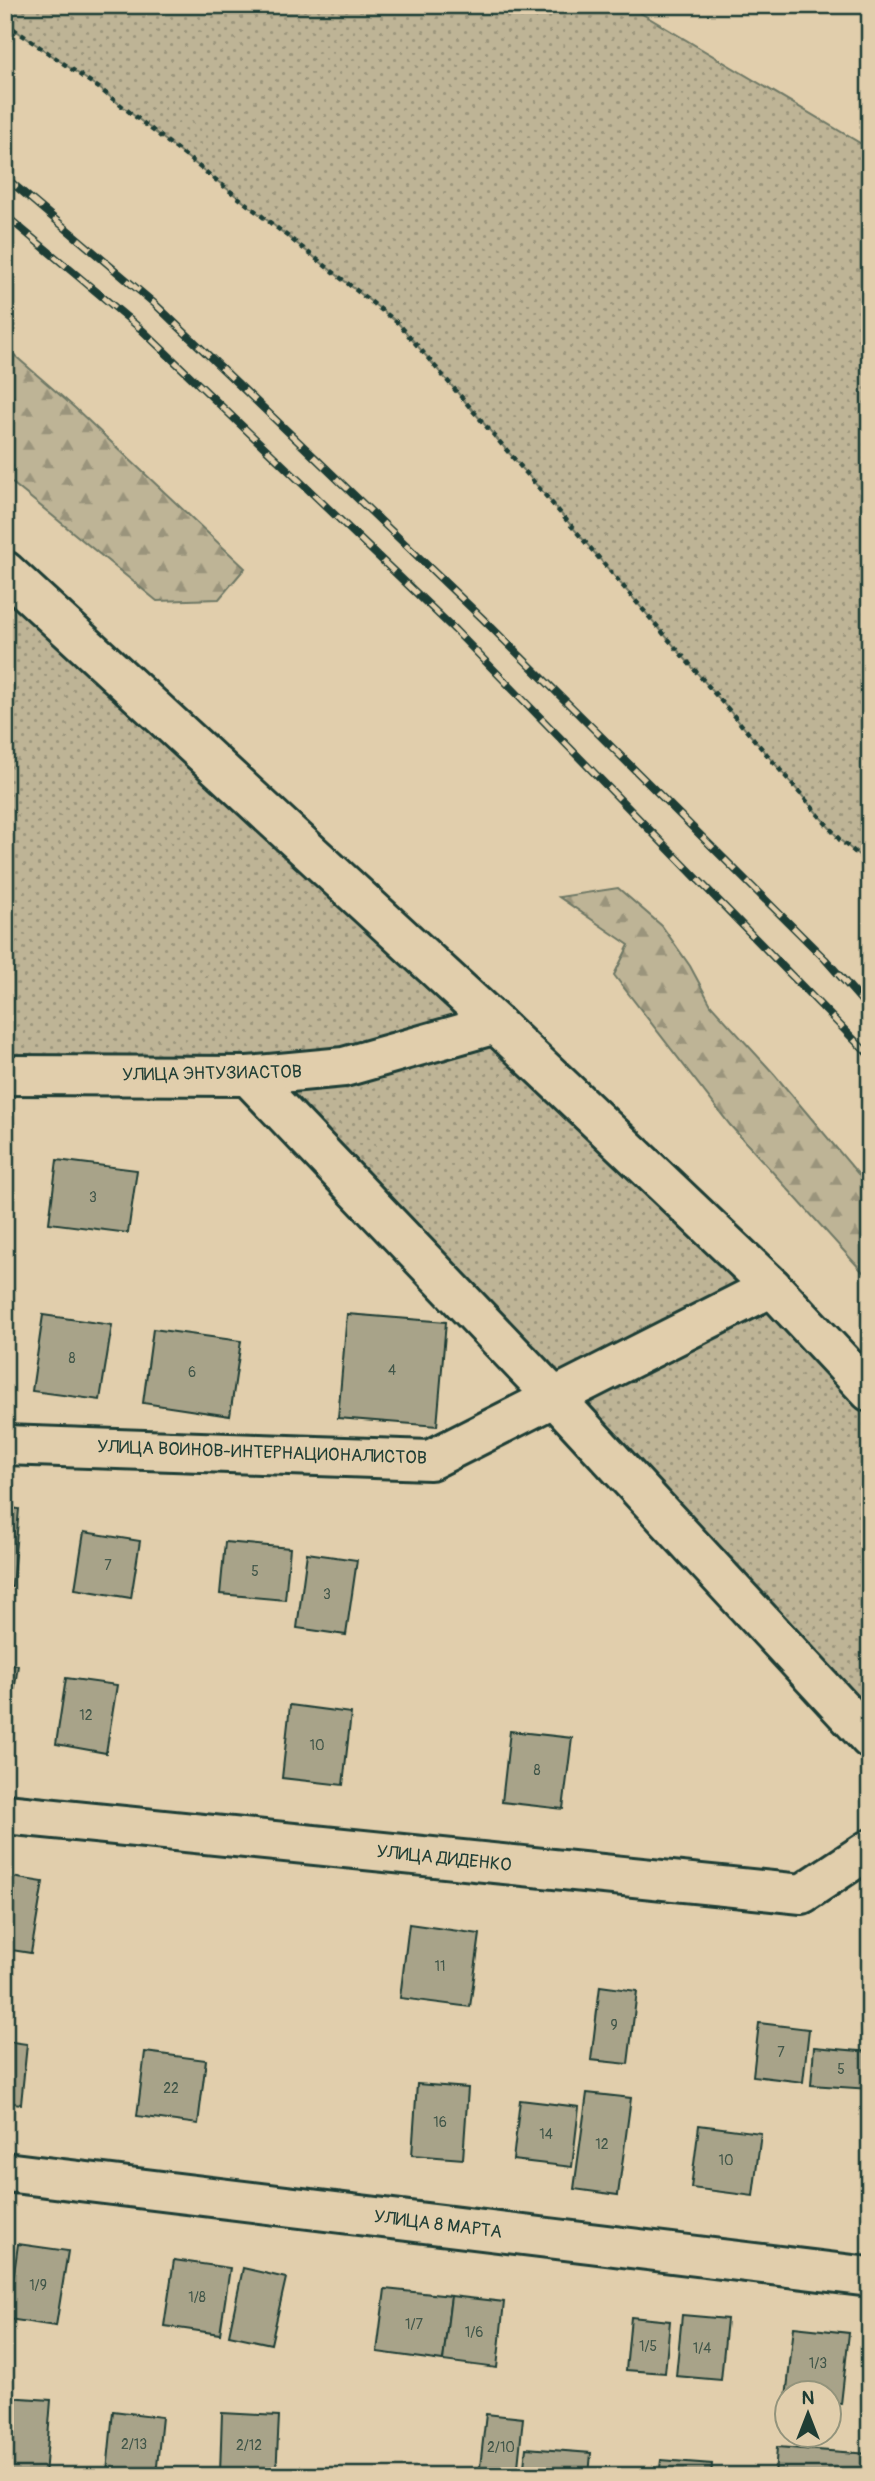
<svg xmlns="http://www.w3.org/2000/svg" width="875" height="2481" viewBox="0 0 875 2481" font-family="Pangolin,sans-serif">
  <defs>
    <pattern id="grass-dots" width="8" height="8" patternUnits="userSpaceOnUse" patternTransform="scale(1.75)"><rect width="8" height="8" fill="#beb496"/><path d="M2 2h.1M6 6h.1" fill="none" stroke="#9a947b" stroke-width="1.8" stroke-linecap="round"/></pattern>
    <pattern id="forest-firs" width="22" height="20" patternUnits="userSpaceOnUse" patternTransform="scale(1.75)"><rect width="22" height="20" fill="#beb496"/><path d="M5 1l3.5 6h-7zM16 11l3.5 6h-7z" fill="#9a947b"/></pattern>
  </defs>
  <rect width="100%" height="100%" fill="#e1ceac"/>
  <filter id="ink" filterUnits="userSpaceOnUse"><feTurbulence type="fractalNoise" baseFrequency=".0143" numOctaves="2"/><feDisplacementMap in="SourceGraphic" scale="14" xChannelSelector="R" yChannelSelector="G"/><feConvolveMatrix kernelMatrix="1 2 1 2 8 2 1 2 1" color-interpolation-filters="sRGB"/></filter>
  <g filter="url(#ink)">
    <g fill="url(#grass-dots)" stroke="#6e7865" stroke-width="2">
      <polygon points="5,5 627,5 870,149 870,864 840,840 398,323 99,88 5,23"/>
      <polygon points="5,571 870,1392 870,1739 248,1076 5,1075"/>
    </g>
    <g fill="url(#forest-firs)" stroke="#6e7865" stroke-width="2">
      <polygon points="5,347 75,408 245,568 219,599 157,601 5,477"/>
      <polygon points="618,888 662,926 690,966 711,1005 774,1074 870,1188 870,1280 730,1125 614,975 629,945 559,897"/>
    </g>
    <g fill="#a8a389" stroke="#1f3d34" stroke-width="2">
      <polygon points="57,1160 137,1170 128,1233 49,1223"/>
      <polygon points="347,1314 446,1322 437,1426 338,1418"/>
      <polygon points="43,1315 112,1325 100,1400 32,1391"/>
      <polygon points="153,1329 241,1341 230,1416 143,1403"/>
      <polygon points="5,1507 19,1509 12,1587 5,1587"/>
      <polygon points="84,1532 140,1541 131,1598 75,1589"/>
      <polygon points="225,1542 290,1548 285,1600 220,1594"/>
      <polygon points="307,1553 357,1560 346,1635 297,1628"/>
      <polygon points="5,1663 18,1665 6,1748 5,1748"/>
      <polygon points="66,1678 117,1685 106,1753 56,1744"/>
      <polygon points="290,1705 351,1713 343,1785 282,1778"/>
      <polygon points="510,1731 572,1738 563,1809 502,1802"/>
      <polygon points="5,1876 43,1882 31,1953 5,1949"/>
      <polygon points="409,1924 480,1934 470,2007 400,1998"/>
      <polygon points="600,1986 637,1991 628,2064 591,2060"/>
      <polygon points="759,2023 809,2029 803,2082 753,2076"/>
      <polygon points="5,2041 27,2044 21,2104 5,2102"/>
      <polygon points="814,2047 870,2052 870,2089 811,2085"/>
      <polygon points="145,2052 206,2060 198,2124 137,2116"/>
      <polygon points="417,2084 468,2088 463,2159 412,2155"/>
      <polygon points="587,2093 631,2098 618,2195 574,2189"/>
      <polygon points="520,2100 579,2107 572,2167 513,2160"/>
      <polygon points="699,2125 761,2133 753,2196 691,2188"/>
      <polygon points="18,2244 68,2251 56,2326 8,2319"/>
      <polygon points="174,2260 230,2268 220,2334 164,2326"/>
      <polygon points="243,2268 286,2278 271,2344 229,2335"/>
      <polygon points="385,2289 451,2296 443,2361 377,2352"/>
      <polygon points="451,2296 504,2302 497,2368 443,2361"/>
      <polygon points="682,2315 727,2319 721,2380 676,2376"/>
      <polygon points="631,2317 670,2321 665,2373 626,2370"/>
      <polygon points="794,2327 849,2333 841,2404 830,2403 830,2394 788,2394 786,2398"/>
      <polygon points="5,2397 51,2400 45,2476 5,2476"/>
      <polygon points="113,2411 162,2417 156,2476 107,2472"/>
      <polygon points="222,2413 279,2416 276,2476 220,2473"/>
      <polygon points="486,2414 523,2418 517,2476 479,2476"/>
      <polygon points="777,2447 869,2454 867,2476 775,2476"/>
      <polygon points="526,2448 591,2453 589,2476 523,2476"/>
      <polygon points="661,2460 712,2464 711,2476 659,2476"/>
    </g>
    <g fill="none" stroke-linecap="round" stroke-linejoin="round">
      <g stroke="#1f3d34" stroke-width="44">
        <g id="minor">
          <polyline points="5,571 496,1024 772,1287 870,1392"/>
          <polyline points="5,1075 248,1076 344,1067 496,1024"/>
          <polyline points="248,1076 554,1397 870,1739"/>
          <polyline points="5,1445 430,1460 772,1287"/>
          <polyline points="5,1814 802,1894 870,1849"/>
          <polyline points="5,2172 870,2277"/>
        </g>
      </g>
      <polyline stroke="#1f3d34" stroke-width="4.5" stroke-dasharray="5 5" stroke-linecap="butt" points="5,23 99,88 398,323 840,840 870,864"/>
      <use href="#minor" stroke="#e1ceac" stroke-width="38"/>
      <g stroke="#1f3d34" stroke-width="8">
        <g id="rail">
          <polyline points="5,177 155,304 482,618 825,959 870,1010"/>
          <polyline points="5,215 142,330 455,630 870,1056"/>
        </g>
      </g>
      <use href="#rail" stroke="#e1ceac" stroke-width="5" stroke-dasharray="16" stroke-linecap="butt"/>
    </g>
  </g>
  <g text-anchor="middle" stroke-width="6" stroke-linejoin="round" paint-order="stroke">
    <g font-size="14" fill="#415649">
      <text x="93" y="1202">3</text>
      <text x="72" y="1363">8</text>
      <text x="392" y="1375">4</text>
      <text x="192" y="1377">6</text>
      <text x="108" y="1570">7</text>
      <text x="255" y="1576">5</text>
      <text x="327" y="1599">3</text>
      <text x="86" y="1720">12</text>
      <text x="317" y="1750">10</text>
      <text x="537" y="1775">8</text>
      <text x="440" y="1971">11</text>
      <text x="614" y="2030">9</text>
      <text x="781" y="2057">7</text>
      <text x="841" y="2074">5</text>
      <text x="171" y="2093">22</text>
      <text x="440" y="2127">16</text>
      <text x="546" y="2139">14</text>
      <text x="602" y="2149">12</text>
      <text x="726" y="2165">10</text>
      <text x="38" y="2290">1/9</text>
      <text x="197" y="2302">1/8</text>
      <text x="414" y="2329">1/7</text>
      <text x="474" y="2337">1/6</text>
      <text x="648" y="2351">1/5</text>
      <text x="702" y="2353">1/4</text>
      <text x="818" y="2368">1/3</text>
      <text x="134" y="2449">2/13</text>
      <text x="249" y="2450">2/12</text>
      <text x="501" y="2452">2/10</text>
    </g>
    <g font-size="18" fill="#1f3d34" stroke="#e1ceac">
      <text transform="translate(212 1073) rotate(-1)" y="6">УЛИЦА ЭНТУЗИАСТОВ</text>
      <text transform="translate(262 1452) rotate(2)" y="6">УЛИЦА ВОИНОВ-ИНТЕРНАЦИОНАЛИСТОВ</text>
      <text transform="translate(444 1858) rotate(6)" y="6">УЛИЦА ДИДЕНКО</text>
      <text transform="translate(438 2224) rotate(7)" y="6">УЛИЦА 8 МАРТА</text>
    </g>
  </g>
  <rect width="875" height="2481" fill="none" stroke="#e1ceac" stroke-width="28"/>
  <rect x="14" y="14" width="847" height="2453" fill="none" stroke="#1f3d34" stroke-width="2.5" filter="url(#ink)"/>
  <g transform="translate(808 2414)"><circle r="33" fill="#e1ceac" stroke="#93947c" stroke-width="2"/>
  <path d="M0-5L12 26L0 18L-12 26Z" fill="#1f3d34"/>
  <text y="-10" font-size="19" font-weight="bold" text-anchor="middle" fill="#1f3d34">N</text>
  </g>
</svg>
